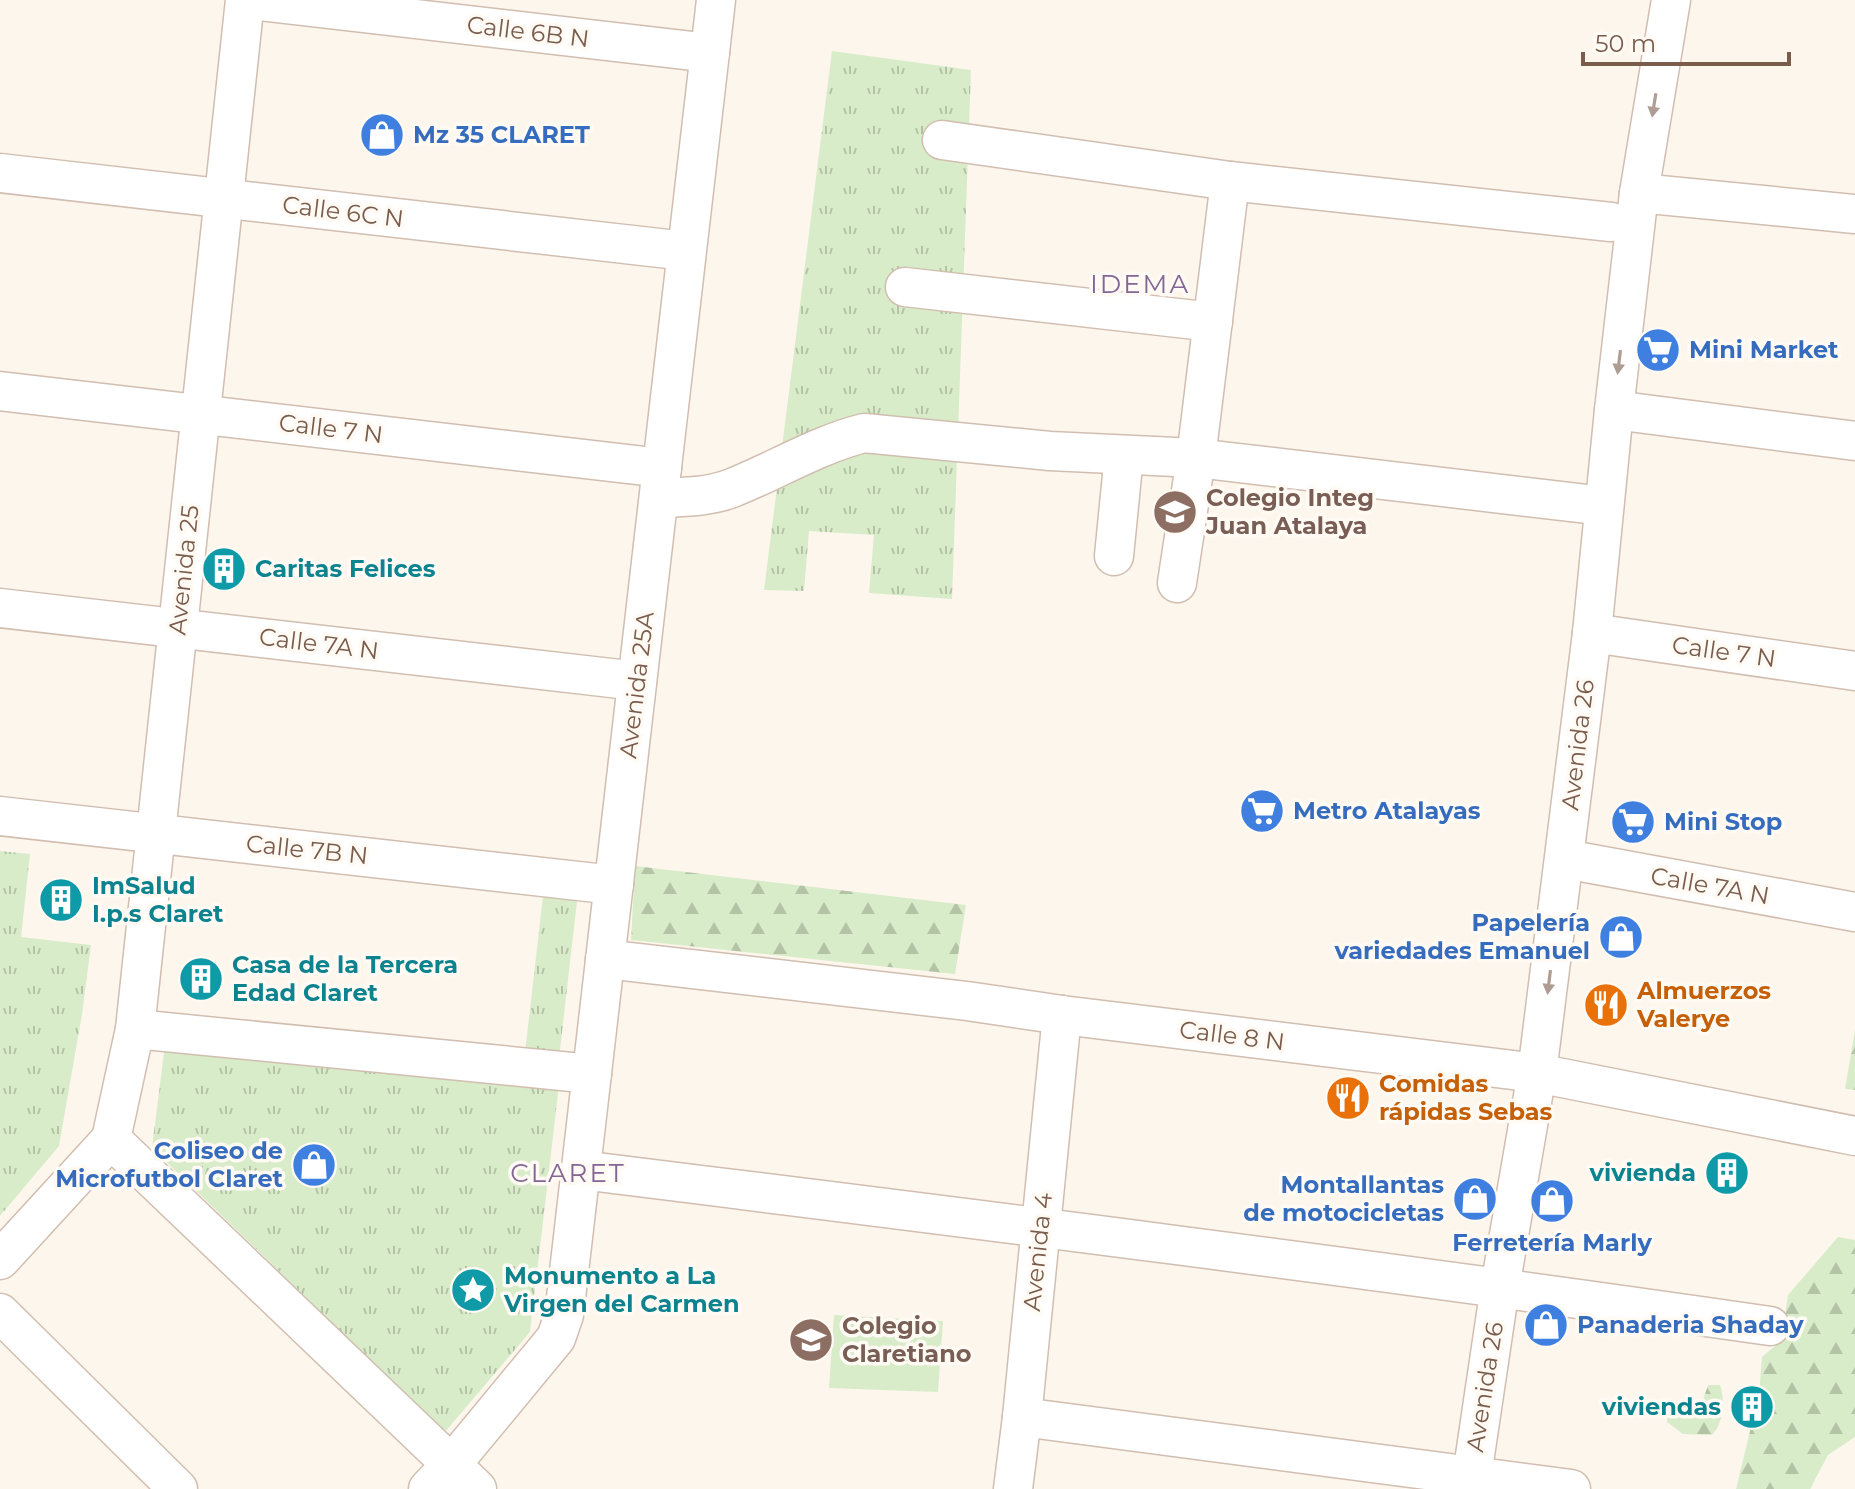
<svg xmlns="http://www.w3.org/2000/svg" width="1855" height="1489" viewBox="0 0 1855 1489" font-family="Montserrat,sans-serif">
  <defs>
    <pattern id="grass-tufts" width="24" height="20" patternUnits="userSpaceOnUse" patternTransform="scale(2)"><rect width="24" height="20" fill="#d8ecc9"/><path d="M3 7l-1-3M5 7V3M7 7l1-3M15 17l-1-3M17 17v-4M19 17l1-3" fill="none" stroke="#b4c2a5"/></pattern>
    <pattern id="forest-firs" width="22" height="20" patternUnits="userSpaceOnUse" patternTransform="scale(2)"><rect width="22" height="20" fill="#d8ecc9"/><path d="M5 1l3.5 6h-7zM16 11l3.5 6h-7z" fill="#b4c2a5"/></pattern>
  </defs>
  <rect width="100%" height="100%" fill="#fdf6ec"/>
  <g fill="url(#grass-tufts)">
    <polygon points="832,51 971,70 952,599 869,593 874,535 809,531 804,591 764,590"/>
    <polygon points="0,851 30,854 21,937 91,945 82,1014 59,1146 0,1216"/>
    <polygon points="543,896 577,901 559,1058 525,1053"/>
    <polygon points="165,1045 559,1085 530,1332 445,1432 152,1148"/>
  </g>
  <g fill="url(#forest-firs)">
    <polygon points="635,866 966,905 955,974 631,940"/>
    <polygon points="1855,1030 1855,1090 1845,1089"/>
    <polygon points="1838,1237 1855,1240 1855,1437 1828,1455 1810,1489 1736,1489 1759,1394 1762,1357 1781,1341 1788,1295"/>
    <path d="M1708,1385h12c5,14 4,38 -8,50l-29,-1 -16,-12 1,-19 11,-2 23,2z"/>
  </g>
  <polygon fill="#d8ecc9" points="834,1315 943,1321 938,1392 829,1388"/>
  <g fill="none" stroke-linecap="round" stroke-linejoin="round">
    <g stroke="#d1beb0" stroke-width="41">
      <g id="minor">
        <polyline points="251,0 710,53"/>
        <polyline points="942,140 1230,181 1611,222"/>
        <polyline points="0,173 686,251"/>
        <polyline points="1639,193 1855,214"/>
        <polyline points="905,287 1213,322"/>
        <polyline points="0,391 662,468"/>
        <polyline points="1614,410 1855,441"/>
        <path d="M659,498c25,-1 50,-1 73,-10 45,-18 85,-43 132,-55l186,18 146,7 408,48"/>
        <polyline points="1114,556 1124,455"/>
        <polyline points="1177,583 1196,458 1230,181"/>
        <polyline points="0,608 637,681"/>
        <polyline points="1592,633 1855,671"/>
        <polyline points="0,816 614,885"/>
        <polyline points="1565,859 1855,912"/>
        <polyline points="605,959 967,1001 1062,1015 1537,1073 1855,1136"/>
        <polyline points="135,1029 592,1074"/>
        <polyline points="111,1139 135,1029 245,0"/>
        <polyline points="111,1139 477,1489"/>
        <path d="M581,1170c396,49 793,99 1189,156"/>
        <polyline points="0,1260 111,1139"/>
        <polyline points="0,1313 178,1489"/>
        <polyline points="1022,1417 1571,1489"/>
        <polyline points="428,1489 451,1465 556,1338 564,1315 716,0"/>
        <polyline points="1013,1489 1022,1417 1062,1015"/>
        <polyline points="1470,1489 1500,1287 1537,1073 1592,633 1614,410 1639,193 1671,0"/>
      </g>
    </g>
    <use href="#minor" stroke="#fff" stroke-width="38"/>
  </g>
  <defs><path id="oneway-solid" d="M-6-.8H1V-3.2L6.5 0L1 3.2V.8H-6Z" transform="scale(2)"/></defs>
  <g fill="#af9d94">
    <use href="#oneway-solid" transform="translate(1654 105) rotate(99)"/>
    <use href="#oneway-solid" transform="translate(1619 362) rotate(97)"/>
    <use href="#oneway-solid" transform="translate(1549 982) rotate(97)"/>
  </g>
  <defs>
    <g id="shop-disc" transform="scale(2.3)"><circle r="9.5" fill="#3f7fe0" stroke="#fffaf3"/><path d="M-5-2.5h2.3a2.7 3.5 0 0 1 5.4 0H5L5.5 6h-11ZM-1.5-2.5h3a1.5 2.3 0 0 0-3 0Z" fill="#fff"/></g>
    <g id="supermarket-disc" transform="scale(2.3)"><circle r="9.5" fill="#3f7fe0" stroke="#fffaf3"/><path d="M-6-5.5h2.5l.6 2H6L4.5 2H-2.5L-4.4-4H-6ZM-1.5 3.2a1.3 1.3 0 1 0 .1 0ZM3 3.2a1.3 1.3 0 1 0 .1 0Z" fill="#fff"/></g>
    <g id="school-disc" transform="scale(2.3)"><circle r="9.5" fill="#8d6e63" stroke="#fffaf3"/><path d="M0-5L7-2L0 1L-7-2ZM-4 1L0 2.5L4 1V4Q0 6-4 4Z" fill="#fff"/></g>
    <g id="building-disc" transform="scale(2.3)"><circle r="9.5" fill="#0f9aa8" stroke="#fffaf3"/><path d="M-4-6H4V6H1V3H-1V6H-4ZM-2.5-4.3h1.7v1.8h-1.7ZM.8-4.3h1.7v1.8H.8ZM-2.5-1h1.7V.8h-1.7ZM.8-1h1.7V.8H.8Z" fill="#fff"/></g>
    <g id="restaurant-disc" transform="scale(2.3)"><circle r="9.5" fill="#e8710a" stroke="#fffaf3"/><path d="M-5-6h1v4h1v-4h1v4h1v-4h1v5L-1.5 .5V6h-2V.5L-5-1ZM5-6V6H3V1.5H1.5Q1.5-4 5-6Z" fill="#fff"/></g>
    <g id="sight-disc" transform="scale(2.3)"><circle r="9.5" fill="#0f9aa8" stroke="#fffaf3"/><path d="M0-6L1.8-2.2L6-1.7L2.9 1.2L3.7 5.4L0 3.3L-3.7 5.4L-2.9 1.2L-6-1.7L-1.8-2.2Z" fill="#fff"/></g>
  </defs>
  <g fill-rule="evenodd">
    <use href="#shop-disc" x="382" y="135"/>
    <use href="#supermarket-disc" x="1658" y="350"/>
    <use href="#school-disc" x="1175" y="512"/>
    <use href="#building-disc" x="224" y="569"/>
    <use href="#supermarket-disc" x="1262" y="811"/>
    <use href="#supermarket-disc" x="1633" y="822"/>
    <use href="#building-disc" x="61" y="900"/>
    <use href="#shop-disc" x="1621" y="937"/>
    <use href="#building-disc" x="201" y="979"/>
    <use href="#restaurant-disc" x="1606" y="1005"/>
    <use href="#restaurant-disc" x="1348" y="1098"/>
    <use href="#shop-disc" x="314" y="1165"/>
    <use href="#building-disc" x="1727" y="1173"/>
    <use href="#shop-disc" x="1475" y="1199"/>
    <use href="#shop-disc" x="1552" y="1201"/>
    <use href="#sight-disc" x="473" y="1290"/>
    <use href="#shop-disc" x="1546" y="1325"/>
    <use href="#school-disc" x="811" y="1340"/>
    <use href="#building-disc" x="1752" y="1407"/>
  </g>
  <g text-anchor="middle" stroke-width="7" stroke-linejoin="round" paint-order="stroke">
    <g font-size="24" fill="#7a5c4d" stroke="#fffaf3">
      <text transform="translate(528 32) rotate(7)" y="8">Calle 6B N</text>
      <text transform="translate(343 212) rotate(7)" y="8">Calle 6C N</text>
      <text transform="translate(331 429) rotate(7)" y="8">Calle 7 N</text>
      <text transform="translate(184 570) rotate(-84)" y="8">Avenida 25</text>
      <text transform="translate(319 644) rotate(7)" y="8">Calle 7A N</text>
      <text transform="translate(1724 652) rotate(8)" y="8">Calle 7 N</text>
      <text transform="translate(637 685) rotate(-83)" y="8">Avenida 25A</text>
      <text transform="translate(1578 745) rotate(-83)" y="8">Avenida 26</text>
      <text transform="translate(307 850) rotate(6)" y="8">Calle 7B N</text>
      <text transform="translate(1710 886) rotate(10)" y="8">Calle 7A N</text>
      <text transform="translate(1232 1036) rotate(7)" y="8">Calle 8 N</text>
      <text transform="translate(1038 1252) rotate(-84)" y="8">Avenida 4</text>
      <text transform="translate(1485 1387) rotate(-81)" y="8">Avenida 26</text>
    </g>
    <g font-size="24" font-weight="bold" fill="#366cbe" stroke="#fffaf3" text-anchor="start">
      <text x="413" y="143">Mz 35 CLARET</text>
      <text x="1689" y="358">Mini Market</text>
      <text x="1293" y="819">Metro Atalayas</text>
      <text x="1664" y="830">Mini Stop</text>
      <text x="1590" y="931" text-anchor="end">Papelería<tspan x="1590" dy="28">variedades Emanuel</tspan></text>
      <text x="283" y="1159" text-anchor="end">Coliseo de<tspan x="283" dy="28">Microfutbol Claret</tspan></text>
      <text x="1444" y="1193" text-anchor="end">Montallantas<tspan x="1444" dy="28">de motocicletas</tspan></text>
      <text x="1552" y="1251" text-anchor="middle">Ferretería Marly</text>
      <text x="1577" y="1333">Panaderia Shaday</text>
    </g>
    <g font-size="24" font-weight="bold" fill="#785e54" stroke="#fffaf3" text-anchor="start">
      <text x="1206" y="506">Colegio Integ<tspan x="1206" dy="28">Juan Atalaya</tspan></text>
      <text x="842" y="1334">Colegio<tspan x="842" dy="28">Claretiano</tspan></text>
    </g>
    <g font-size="24" font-weight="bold" fill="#0d838f" stroke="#fffaf3" text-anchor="start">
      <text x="255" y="577">Caritas Felices</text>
      <text x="92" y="894">ImSalud<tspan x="92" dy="28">I.p.s Claret</tspan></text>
      <text x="232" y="973">Casa de la Tercera<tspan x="232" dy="28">Edad Claret</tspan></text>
      <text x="1696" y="1181" text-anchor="end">vivienda</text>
      <text x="504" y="1284">Monumento a La<tspan x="504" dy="28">Virgen del Carmen</tspan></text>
      <text x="1721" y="1415" text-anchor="end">viviendas</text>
    </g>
    <g font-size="24" font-weight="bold" fill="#c56008" stroke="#fffaf3" text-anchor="start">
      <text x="1637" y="999">Almuerzos<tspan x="1637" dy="28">Valerye</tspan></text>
      <text x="1379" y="1092">Comidas<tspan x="1379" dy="28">rápidas Sebas</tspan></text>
    </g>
    <g font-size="26" letter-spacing="2" fill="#846695" stroke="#fffaf3">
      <text x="1140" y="293">IDEMA</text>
      <text x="568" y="1182">CLARET</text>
    </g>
  </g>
  <path d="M1583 52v12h206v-12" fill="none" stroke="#7a5c4d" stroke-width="4"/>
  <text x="1595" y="52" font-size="24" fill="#7a5c4d" stroke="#fffaf3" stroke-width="6" paint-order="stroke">50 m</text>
</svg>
